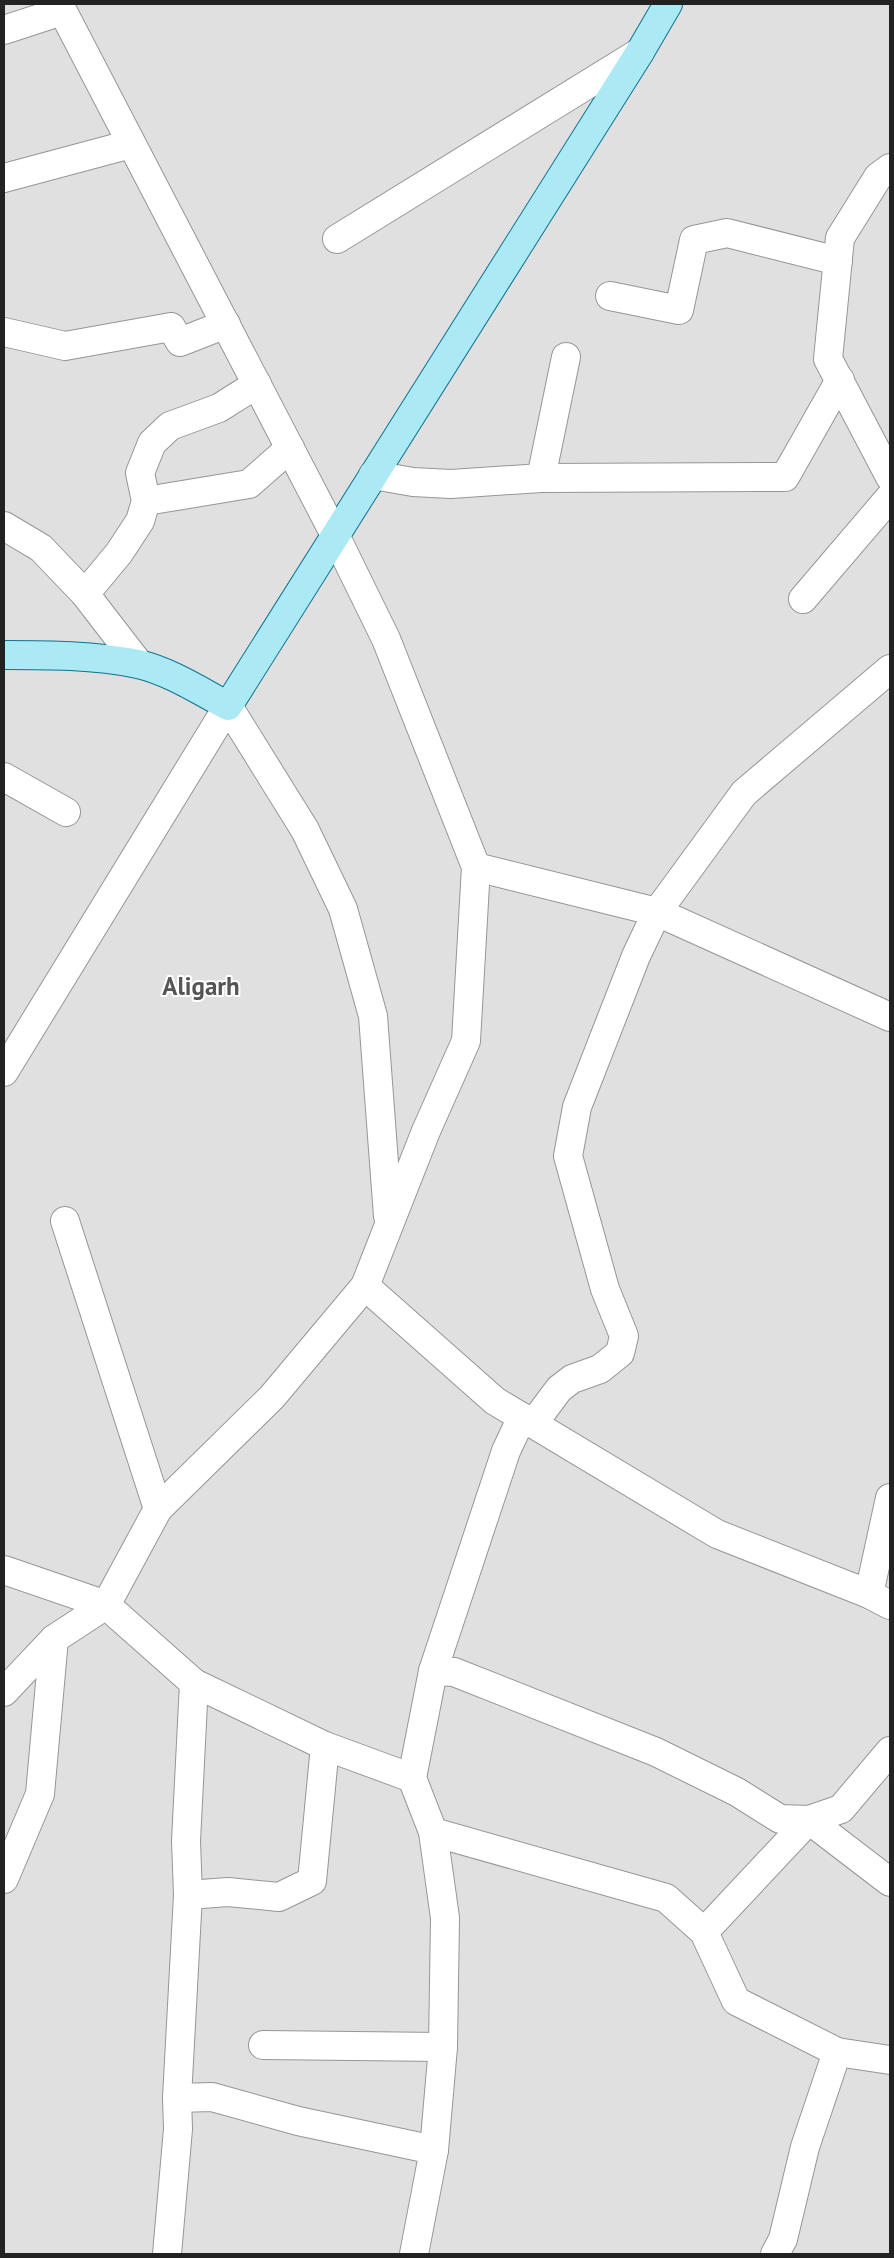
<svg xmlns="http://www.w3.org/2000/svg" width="894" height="2258" viewBox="0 0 894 2258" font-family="'PT Sans',sans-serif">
  <rect width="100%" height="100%" fill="#eaeff1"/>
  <rect fill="#dfe0df" x="4" y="4" width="886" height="2250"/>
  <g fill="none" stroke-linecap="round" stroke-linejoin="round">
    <g stroke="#969696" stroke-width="30">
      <g id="minor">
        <polyline points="4,30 62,11"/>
        <polyline points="890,168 878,177 840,238 828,359 890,477"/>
        <polyline points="4,178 131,144"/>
        <polyline points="337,239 640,52"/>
        <polyline points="610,296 679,310 694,240 727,233 838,261"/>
        <polyline points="4,332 65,346 171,327 180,342 226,324"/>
        <polyline points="373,475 413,482 451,484 541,478 785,477 840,380"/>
        <polyline points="541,478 566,357"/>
        <polyline points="146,501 249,484 290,448"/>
        <polyline points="4,526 41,548 85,594 139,664"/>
        <polyline points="85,594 119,553 140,521 146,501 140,473 152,443 170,426 219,408 257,384"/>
        <polyline points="803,599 890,497"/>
        <polyline points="4,777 66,812"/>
        <polyline points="476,867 657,912 890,1017"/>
        <polyline points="4,1072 228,706 305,830 343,909 373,1016 388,1216"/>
        <polyline points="65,1221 158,1509"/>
        <polyline points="365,1286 495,1401 717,1534 869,1594 890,1605"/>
        <polyline points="533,1424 559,1389 572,1379 600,1369 620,1353 624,1336 605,1289 568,1156 577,1107 636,956 657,912 744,793 890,669"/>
        <polyline points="4,1570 106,1605 194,1683 325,1746 412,1778"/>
        <polyline points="869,1594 890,1498"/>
        <polyline points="433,1671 454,1672 656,1752 737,1792 780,1819 809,1820 841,1809 890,1751"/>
        <polyline points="4,1692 54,1639 106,1605 158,1509 272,1397 365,1286 426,1131 466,1041 476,867 386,639 335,535 59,4"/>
        <polyline points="433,1832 666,1898 704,1932 736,2001 837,2052 890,2060"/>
        <polyline points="4,1879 40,1794 54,1639"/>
        <polyline points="188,1895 228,1892 279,1897 312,1881 325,1746"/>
        <polyline points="704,1932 809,1820 890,1882"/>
        <polyline points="263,2045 443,2047"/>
        <polyline points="177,2098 212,2097 298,2121 434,2150"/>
        <polyline points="167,2254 178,2129 177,2098 188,1895 186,1841 194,1683"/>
        <polyline points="414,2254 434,2150 443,2047 445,1918 433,1832 412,1778 433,1671 506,1451 522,1417"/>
        <polyline points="775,2254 783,2239 805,2147 837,2052"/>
      </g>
    </g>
    <g stroke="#0d7293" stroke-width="30">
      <path id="major" d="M4,655c44,0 90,0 134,9 31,7 62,27 90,42l412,-654 28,-48"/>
    </g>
    <use href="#minor" stroke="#fff" stroke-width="28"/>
    <use href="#major" stroke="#abeaf5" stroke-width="28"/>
  </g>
  <g text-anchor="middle" stroke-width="4" stroke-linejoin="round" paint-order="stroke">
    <g font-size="25" font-weight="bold" fill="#555" stroke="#fff">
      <text x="201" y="995">Aligarh</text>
    </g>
  </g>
  <rect width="894" height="2258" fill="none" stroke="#222222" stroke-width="10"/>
</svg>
